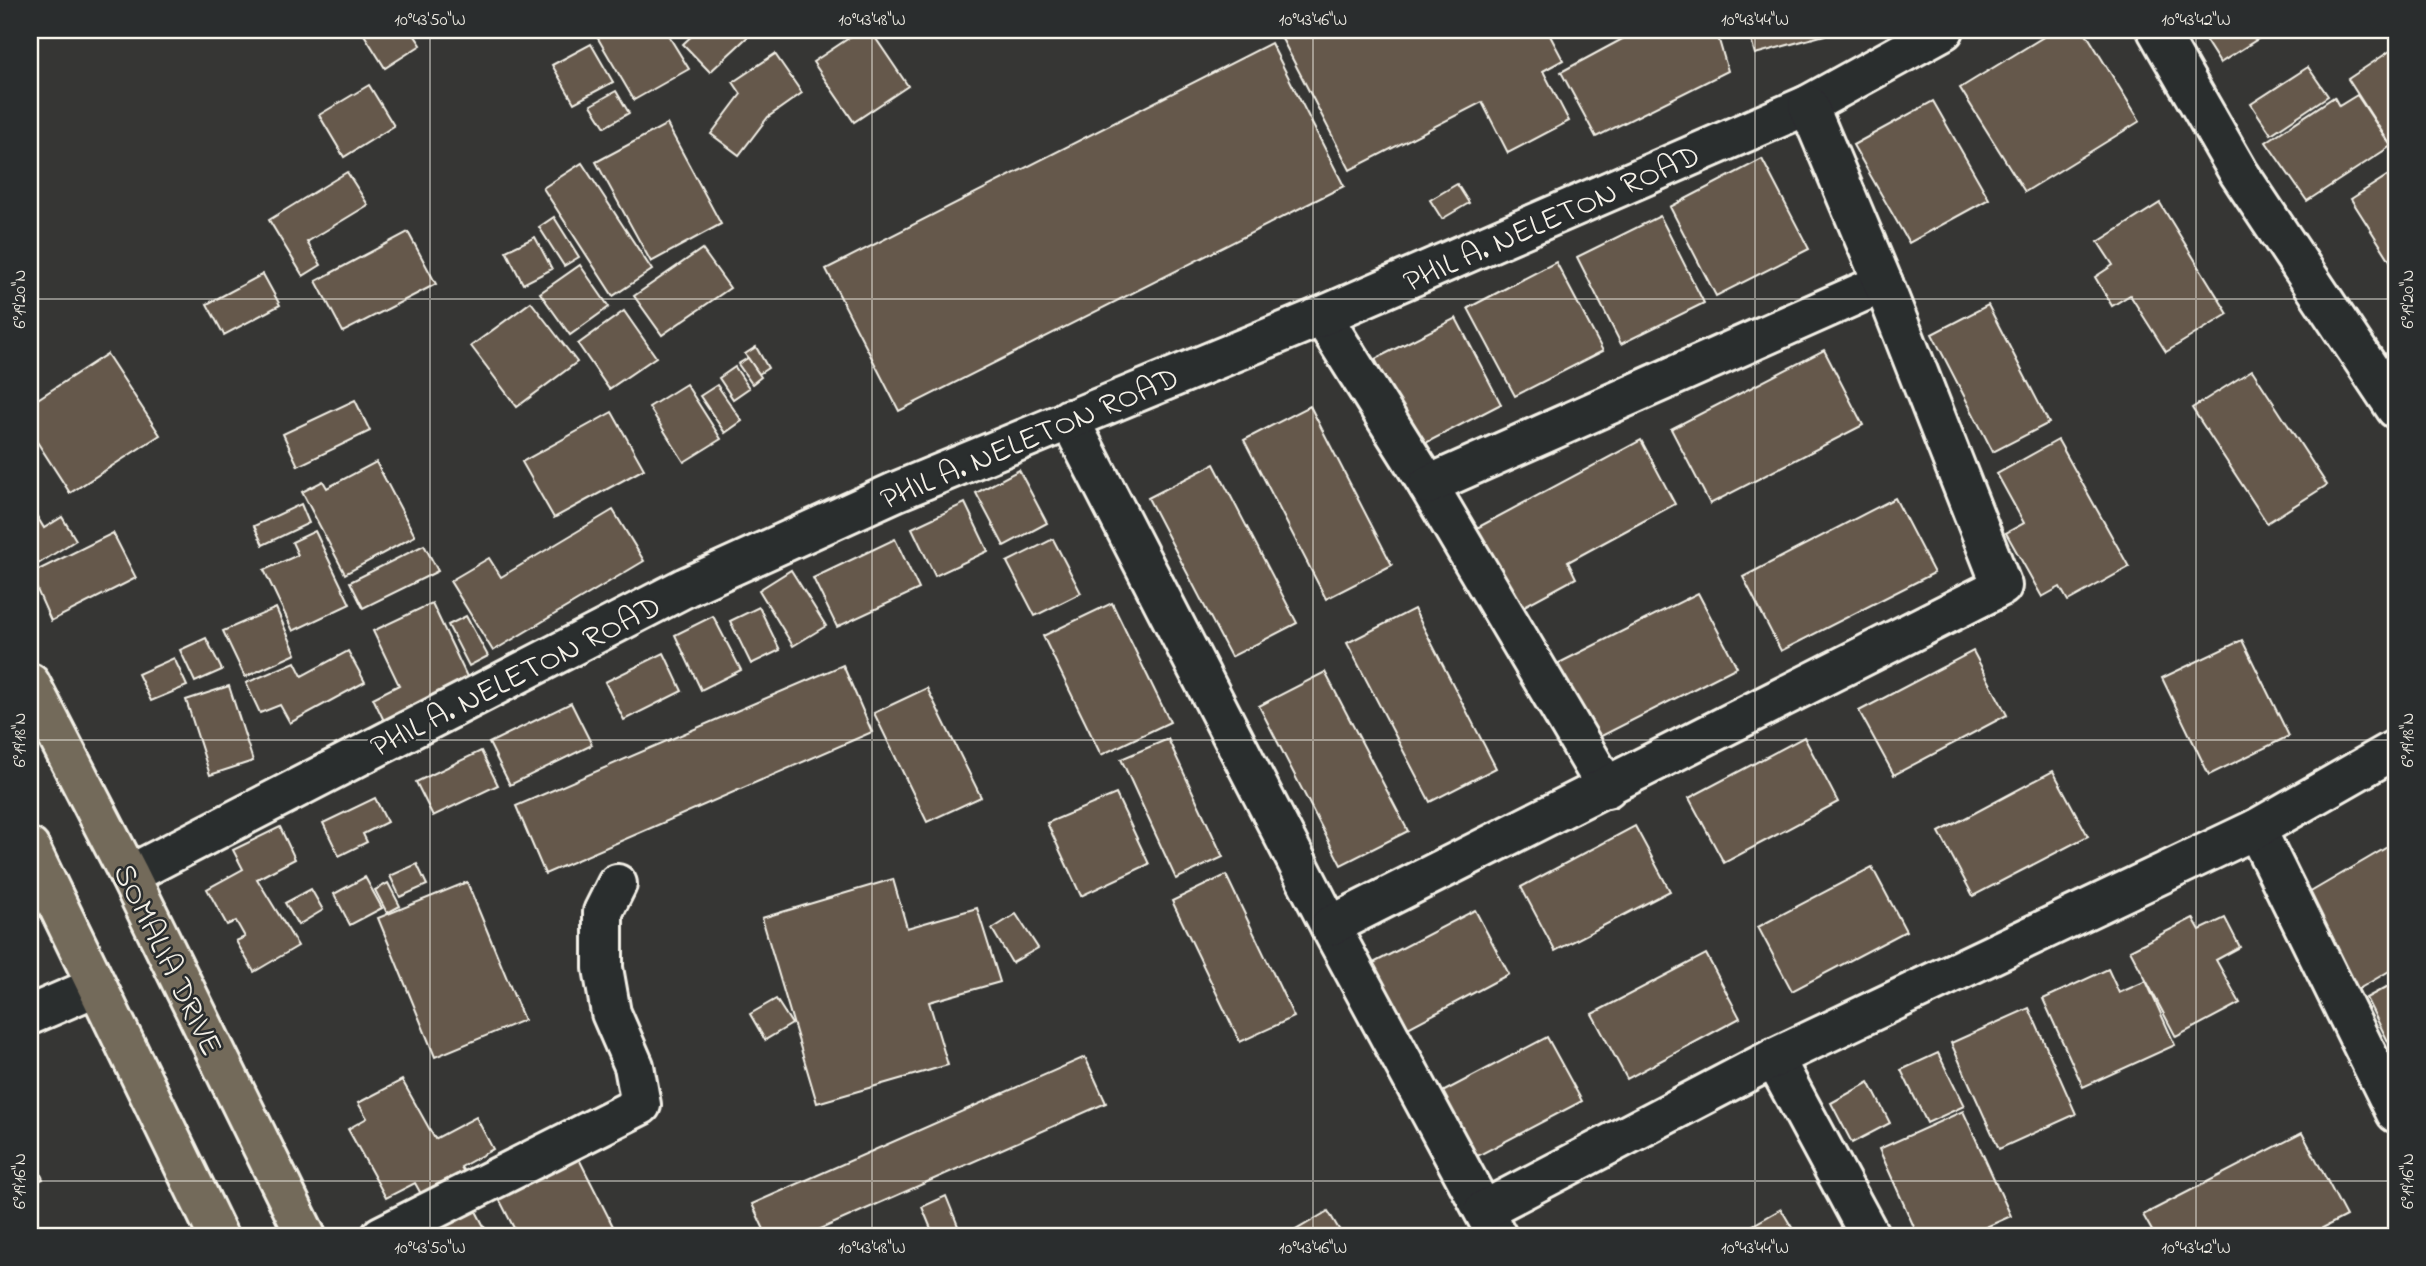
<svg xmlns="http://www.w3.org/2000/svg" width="2426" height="1266" viewBox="0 0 2426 1266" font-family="'Indie Flower',sans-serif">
  <rect width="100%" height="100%" fill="#363634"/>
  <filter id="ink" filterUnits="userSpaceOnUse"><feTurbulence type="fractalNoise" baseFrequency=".0143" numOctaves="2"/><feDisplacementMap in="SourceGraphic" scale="14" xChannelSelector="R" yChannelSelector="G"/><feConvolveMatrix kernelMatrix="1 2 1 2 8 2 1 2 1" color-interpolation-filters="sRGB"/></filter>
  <g filter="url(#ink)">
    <g fill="#65594c" stroke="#f4f1e8" stroke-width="2">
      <polygon points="369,30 411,30 421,45 385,68 363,33"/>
      <polygon points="593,30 665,30 689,69 634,100"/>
      <polygon points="698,30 755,30 710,72 683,44"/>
      <polygon points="861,30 870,30 908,86 854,122 813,62"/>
      <polygon points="1284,30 1547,30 1563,60 1543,71 1569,121 1508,153 1482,102 1350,170 1279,33"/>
      <polygon points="1639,30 1716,30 1728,71 1596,137 1561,72"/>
      <polygon points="1748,30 1843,30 1755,54"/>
      <polygon points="2055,30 2084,30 2140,121 2025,192 1960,88"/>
      <polygon points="2199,30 2272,30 2220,63"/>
      <polygon points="1271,43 1344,186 899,411 826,269"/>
      <polygon points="591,44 613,82 574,103 552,65"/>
      <polygon points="2396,47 2396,143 2391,146 2348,79"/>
      <polygon points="775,54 802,93 768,117 739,155 711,134 741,94 733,82"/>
      <polygon points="2308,67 2328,96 2271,134 2251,104"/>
      <polygon points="369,85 394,126 344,157 319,115"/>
      <polygon points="616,91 629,113 605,127 591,105"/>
      <polygon points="2357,95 2391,146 2307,201 2266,142 2334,97 2339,106"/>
      <polygon points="1933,101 1989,199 1909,243 1853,145"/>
      <polygon points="667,124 721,224 651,262 596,162"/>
      <polygon points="1762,159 1809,249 1716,296 1670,207"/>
      <polygon points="582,163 652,270 613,296 543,188"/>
      <polygon points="347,172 368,205 307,242 321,265 303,276 269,220"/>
      <polygon points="2387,176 2396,190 2396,270 2351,199"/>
      <polygon points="1457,184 1469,203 1442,219 1430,200"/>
      <polygon points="2160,203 2228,314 2166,352 2130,295 2112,306 2095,277 2113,265 2098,242"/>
      <polygon points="1660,216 1704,303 1621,344 1577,257"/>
      <polygon points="554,217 579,257 564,266 539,227"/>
      <polygon points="408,232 436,284 343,332 316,281"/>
      <polygon points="535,237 552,269 523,284 506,251"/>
      <polygon points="702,249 730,288 662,335 634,296"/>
      <polygon points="1556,262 1603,351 1515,396 1468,308"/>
      <polygon points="580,265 609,307 570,335 540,293"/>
      <polygon points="263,274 280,305 224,335 207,304"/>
      <polygon points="531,302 577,362 517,407 471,346"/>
      <polygon points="1988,305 2049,423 1993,452 1932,334"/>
      <polygon points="624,311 656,357 609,389 578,344"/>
      <polygon points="1456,318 1501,404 1420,446 1375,359"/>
      <polygon points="756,347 768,368 759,374 745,354"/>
      <polygon points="1824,350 1863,425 1710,504 1671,429"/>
      <polygon points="107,354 160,435 70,493 30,431 30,404"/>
      <polygon points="748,358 761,377 752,384 738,364"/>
      <polygon points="735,367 749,388 733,399 719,378"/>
      <polygon points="2252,370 2327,485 2267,523 2192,408"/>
      <polygon points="686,384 721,439 684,462 649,407"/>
      <polygon points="717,385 742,421 725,433 700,396"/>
      <polygon points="355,400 370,431 298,466 283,434"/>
      <polygon points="1310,406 1392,565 1326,599 1244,440"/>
      <polygon points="612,412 644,469 554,518 522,462"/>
      <polygon points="1641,440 1675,504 1568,562 1576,578 1519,609 1475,529"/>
      <polygon points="2058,440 2129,567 2068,601 2060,587 2042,597 2006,533 2024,523 1997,474"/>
      <polygon points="376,462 415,536 345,574 302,492 323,481 327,488"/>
      <polygon points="1214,464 1297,623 1231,657 1148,498"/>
      <polygon points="1019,470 1047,523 1004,546 976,493"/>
      <polygon points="1895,498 1934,573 1781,651 1743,577"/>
      <polygon points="965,503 988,551 935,576 912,528"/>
      <polygon points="301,504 309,523 263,545 254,526"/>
      <polygon points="30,505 44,528 62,517 76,540 30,569"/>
      <polygon points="613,510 644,561 493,651 450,581 489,558 501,577"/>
      <polygon points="315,531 350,604 293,631 264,570 298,555 292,542"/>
      <polygon points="113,533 136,578 51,621 30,574"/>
      <polygon points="895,539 919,589 837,627 813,578"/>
      <polygon points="1053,539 1081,593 1035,616 1007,562"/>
      <polygon points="424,545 438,571 363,608 350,582"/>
      <polygon points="791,570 826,626 793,646 759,590"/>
      <polygon points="1698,593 1737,667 1584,745 1545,670"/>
      <polygon points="432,603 471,685 386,725 373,698 399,685 373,631"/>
      <polygon points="1112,603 1170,722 1101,755 1043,636"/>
      <polygon points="759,607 780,650 751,664 730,621"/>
      <polygon points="276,608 296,654 245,677 223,631"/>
      <polygon points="1414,609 1496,768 1430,802 1347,643"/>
      <polygon points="466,616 488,656 469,666 448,625"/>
      <polygon points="713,616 741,670 701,690 675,635"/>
      <polygon points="206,638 222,670 195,682 180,650"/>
      <polygon points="2242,640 2289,736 2209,775 2162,678"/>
      <polygon points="348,651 365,682 290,723 280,705 260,713 246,683 295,662 302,676"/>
      <polygon points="1973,651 2007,715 1894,775 1859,711"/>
      <polygon points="664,653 682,691 624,720 605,682"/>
      <polygon points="174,658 187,686 151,701 138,674"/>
      <polygon points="843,665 872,732 545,874 516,806"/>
      <polygon points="1325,672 1408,831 1341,865 1259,706"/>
      <polygon points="229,686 253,761 210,775 186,700"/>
      <polygon points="927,688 981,797 927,822 874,713"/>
      <polygon points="571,703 592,745 510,785 489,743"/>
      <polygon points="1804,737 1838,802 1724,863 1689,798"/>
      <polygon points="1168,739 1223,857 1176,879 1121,759"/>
      <polygon points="481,751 498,785 433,816 416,782"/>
      <polygon points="2053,771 2088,836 1973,896 1939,832"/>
      <polygon points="1116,794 1149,864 1081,896 1047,823"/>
      <polygon points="375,798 387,822 363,834 367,842 339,856 323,823"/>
      <polygon points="1635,826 1670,891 1555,951 1521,887"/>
      <polygon points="280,827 295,859 257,879 298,946 254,972 236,941 245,937 236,921 227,925 207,889 243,869 233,850"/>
      <polygon points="2396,842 2396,967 2357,990 2302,897"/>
      <polygon points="417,864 427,885 400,897 390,876"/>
      <polygon points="1872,867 1906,931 1792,991 1758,927"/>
      <polygon points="1226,875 1294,1017 1240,1042 1172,901"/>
      <polygon points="365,877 382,908 350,925 334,894"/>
      <polygon points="893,879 907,928 977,908 1000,982 929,1002 948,1065 817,1103 762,918"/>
      <polygon points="467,882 524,1020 435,1057 378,918"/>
      <polygon points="388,883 400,906 387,913 375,890"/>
      <polygon points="311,889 323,910 298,925 285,903"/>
      <polygon points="1475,910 1509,974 1395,1035 1360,970"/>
      <polygon points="1016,914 1038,948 1012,963 992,929"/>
      <polygon points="2193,918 2200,930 2225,918 2240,947 2216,960 2240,1003 2176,1037 2130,950"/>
      <polygon points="1706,954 1740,1018 1627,1079 1592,1014"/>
      <polygon points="2108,969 2119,993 2146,981 2175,1045 2083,1087 2043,999"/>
      <polygon points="2396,982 2396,1057 2366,998"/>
      <polygon points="776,999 792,1024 765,1040 750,1014"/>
      <polygon points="2029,1008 2076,1114 1999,1149 1951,1043"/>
      <polygon points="1547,1037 1582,1101 1468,1161 1433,1097"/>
      <polygon points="1938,1053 1964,1106 1927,1123 1901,1070"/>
      <polygon points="1085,1057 1106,1103 805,1236 767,1236 752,1204"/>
      <polygon points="402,1080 435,1139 476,1117 493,1149 461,1167 469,1180 426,1203 415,1183 386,1198 348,1129 367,1118 358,1103"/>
      <polygon points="1869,1082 1890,1123 1852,1143 1831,1103"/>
      <polygon points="1963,1111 2011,1216 1966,1236 1918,1236 1879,1149"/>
      <polygon points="2302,1133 2346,1216 2307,1236 2155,1236 2143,1215"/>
      <polygon points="30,1150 43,1179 30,1185"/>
      <polygon points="576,1153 618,1236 518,1236 496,1193"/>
      <polygon points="946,1196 958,1226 934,1236 922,1207"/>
      <polygon points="1781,1209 1797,1236 1734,1236"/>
      <polygon points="476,1211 489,1236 424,1236"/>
      <polygon points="1328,1211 1343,1236 1299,1236 1296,1230"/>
    </g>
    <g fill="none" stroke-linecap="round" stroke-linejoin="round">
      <g stroke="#f4f1e8" stroke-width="44">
        <g id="minor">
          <polyline points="2157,30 2239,173 2396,409"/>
          <polyline points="1322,316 1428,485 1607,788"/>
          <polyline points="1069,419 1330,926 1497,1236"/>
          <polyline points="1428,485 1883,283"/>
          <polyline points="2256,829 2396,1113"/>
          <polyline points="129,875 686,587 895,492 1322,316 1808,105 1944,30"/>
          <polyline points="1330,926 2002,586 1883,283 1808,105"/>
          <polyline points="30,1015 95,987"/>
          <polyline points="1774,1058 1870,1236"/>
          <polyline points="1484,1210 1774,1058 2256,829 2396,749"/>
          <polyline points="381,1236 641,1105 634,1066 611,1013 603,968 603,912 617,884"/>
        </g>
      </g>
      <g stroke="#f4f1e8" stroke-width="44">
        <g id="major">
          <polyline points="30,683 129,875 306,1236"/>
          <polyline points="30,848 218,1236"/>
        </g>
      </g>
      <use href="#minor" stroke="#2a2d2e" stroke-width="38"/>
      <use href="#major" stroke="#736b5a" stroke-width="38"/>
    </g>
  </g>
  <path fill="none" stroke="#f4f1e8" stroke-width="2" stroke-opacity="0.45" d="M430,30v1206M872,30v1206M1313,30v1206M1755,30v1206M2196,30v1206M30,299h2366M30,740h2366M30,1181h2366"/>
  <g text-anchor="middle" stroke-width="5" stroke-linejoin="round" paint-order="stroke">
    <g font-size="32" fill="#f4f1e8" stroke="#2a2d2e">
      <text transform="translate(1551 217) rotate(-24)" y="11">PHIL A. NELETON ROAD</text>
      <text transform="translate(1029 437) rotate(-23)" y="11">PHIL A. NELETON ROAD</text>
      <text transform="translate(515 675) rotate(-27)" y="11">PHIL A. NELETON ROAD</text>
      <text transform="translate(169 959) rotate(64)" y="11">SOMALIA DRIVE</text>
    </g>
  </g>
  <rect width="2426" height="1266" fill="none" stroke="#2a2d2e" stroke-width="77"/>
  <rect x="38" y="38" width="2350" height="1190" fill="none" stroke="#f4f1e8" stroke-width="2.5"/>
  <g font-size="18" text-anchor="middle" fill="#f4f1e8">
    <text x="430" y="25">10°43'50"W</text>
    <text x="872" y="25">10°43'48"W</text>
    <text x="1313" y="25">10°43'46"W</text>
    <text x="1755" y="25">10°43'44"W</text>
    <text x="2196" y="25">10°43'42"W</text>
    <text transform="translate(19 299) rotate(-90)" y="6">6°19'20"N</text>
    <text transform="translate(2407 299) rotate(-90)" y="6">6°19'20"N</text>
    <text transform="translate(19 740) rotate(-90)" y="6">6°19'18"N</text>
    <text transform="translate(2407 740) rotate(-90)" y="6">6°19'18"N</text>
    <text transform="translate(19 1181) rotate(-90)" y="6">6°19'16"N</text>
    <text transform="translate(2407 1181) rotate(-90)" y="6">6°19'16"N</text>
    <text x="430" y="1253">10°43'50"W</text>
    <text x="872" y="1253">10°43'48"W</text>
    <text x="1313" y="1253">10°43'46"W</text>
    <text x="1755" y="1253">10°43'44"W</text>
    <text x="2196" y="1253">10°43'42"W</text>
  </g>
</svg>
